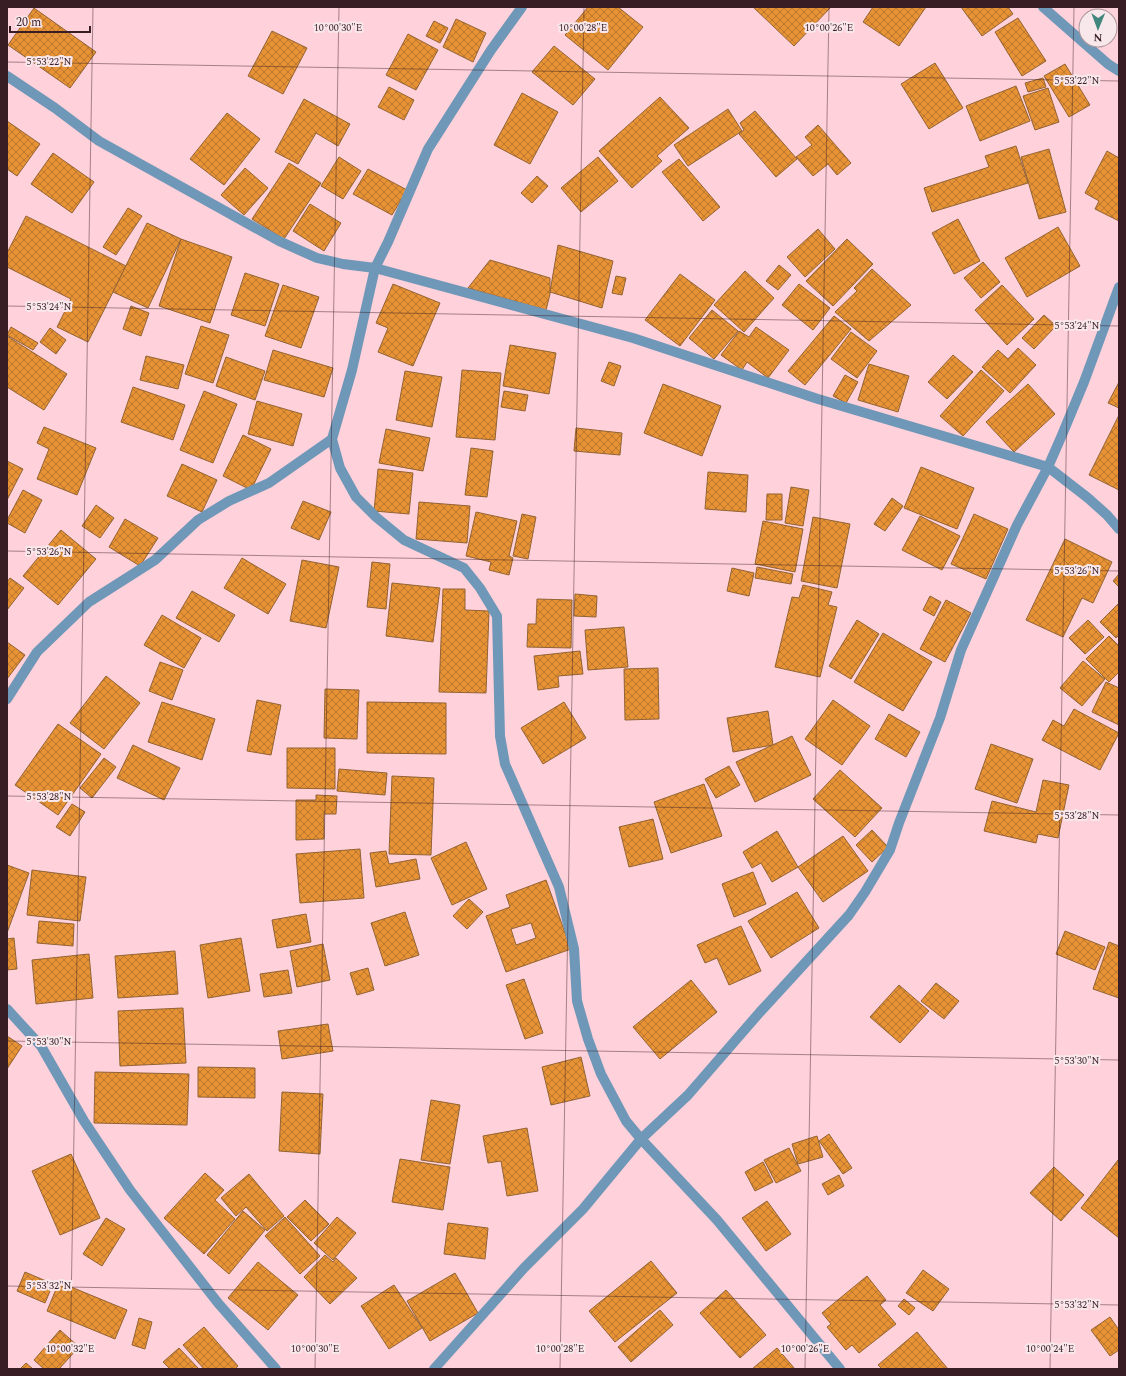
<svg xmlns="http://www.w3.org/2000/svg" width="1126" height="1376" viewBox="0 0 1126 1376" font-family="Spectral,serif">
  <defs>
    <pattern id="building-cross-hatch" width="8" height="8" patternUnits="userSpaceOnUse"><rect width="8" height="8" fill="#e69235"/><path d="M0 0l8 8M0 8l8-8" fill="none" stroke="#bb772d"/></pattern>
  </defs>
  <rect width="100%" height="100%" fill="#ffd1db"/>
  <g fill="url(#building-cross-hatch)" stroke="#926333" fill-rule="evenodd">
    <polygon points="588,7 618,7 643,27 608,70 565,35"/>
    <polygon points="753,7 829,7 830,8 794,46"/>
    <polygon points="873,7 926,7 899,46 863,22"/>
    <polygon points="961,7 1008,7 1013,14 982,36"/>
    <polygon points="34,8 96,52 70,88 8,45"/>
    <polygon points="1018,18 1046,61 1022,76 995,32"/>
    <polygon points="456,19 486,33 473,62 443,47"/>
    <polygon points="434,21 448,28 440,43 426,36"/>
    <polygon points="272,31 307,48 283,94 248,76"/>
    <polygon points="408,34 438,50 416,90 386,75"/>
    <polygon points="554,46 595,79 573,105 532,72"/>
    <polygon points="935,63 963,108 929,129 901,84"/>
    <polygon points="1065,64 1090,105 1069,117 1044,76"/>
    <polygon points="1043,78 1046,87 1028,92 1025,83"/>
    <polygon points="1016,86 1030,121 980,141 966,106"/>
    <polygon points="389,87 414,100 404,120 378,107"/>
    <polygon points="1048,88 1059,122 1035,130 1023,96"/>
    <polygon points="522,93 558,112 530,164 494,145"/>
    <polygon points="660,97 689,128 657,156 662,161 632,188 599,151"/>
    <polygon points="304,99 350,124 338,146 316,133 298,164 275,152"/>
    <polygon points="728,109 742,131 688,166 674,145"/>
    <polygon points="755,111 797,159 776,177 739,134 744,130 740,123"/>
    <polygon points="227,113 260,139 224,185 190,159"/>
    <polygon points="7,121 40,144 17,176 7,169"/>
    <polygon points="818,125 851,163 837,175 828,164 813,176 796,157 812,145 805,137"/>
    <polygon points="1016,146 1028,183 932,212 924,188 989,167 985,156"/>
    <polygon points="1049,149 1066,212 1039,219 1021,157"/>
    <polygon points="1107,151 1119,158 1119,221 1095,209 1099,201 1085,193"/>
    <polygon points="53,153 94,182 72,213 31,184"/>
    <polygon points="339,157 361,171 343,199 321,186"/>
    <polygon points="598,157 618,181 581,212 561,188"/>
    <polygon points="679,159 720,207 703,221 662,172"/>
    <polygon points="289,163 321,183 284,239 252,219"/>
    <polygon points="245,168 268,188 244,215 221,195"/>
    <polygon points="368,169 407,190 392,215 353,194"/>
    <polygon points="537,176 548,186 532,203 521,193"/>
    <polygon points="310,204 341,223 324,251 293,231"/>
    <polygon points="128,208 142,216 116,255 103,247"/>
    <polygon points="26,216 126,266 88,342 57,327 71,299 7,267 7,253"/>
    <polygon points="958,219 980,261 954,274 932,233"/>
    <polygon points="147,223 181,239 148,308 113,292"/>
    <polygon points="1058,227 1080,266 1027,297 1005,258"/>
    <polygon points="818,229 835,249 805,277 787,257"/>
    <polygon points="181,239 232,257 210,323 159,306"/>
    <polygon points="847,239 873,264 833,306 806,281"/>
    <polygon points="558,245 613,261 602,308 550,292"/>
    <polygon points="490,260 550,278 550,294 546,310 468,288"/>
    <polygon points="983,262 1000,282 981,298 964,278"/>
    <polygon points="779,265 791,275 778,290 766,281"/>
    <polygon points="872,269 911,305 869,341 835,312 857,291 854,288"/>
    <polygon points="745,271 774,298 744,332 714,305"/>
    <polygon points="245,273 279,284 265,326 231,315"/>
    <polygon points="680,274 715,300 680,346 645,320"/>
    <polygon points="616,276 626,278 622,295 612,293"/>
    <polygon points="393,284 440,303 413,366 378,352 388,328 376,323"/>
    <polygon points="799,284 830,308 813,330 782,305"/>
    <polygon points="283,285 319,297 301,348 265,336"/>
    <polygon points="1002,285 1034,319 1007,345 975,310"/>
    <polygon points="131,306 149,313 141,336 123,329"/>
    <polygon points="712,310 738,331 714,359 689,338"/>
    <polygon points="1044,315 1056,326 1034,349 1022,338"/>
    <polygon points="834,316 851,329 805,385 788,371"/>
    <polygon points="201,326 229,335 213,383 185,374"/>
    <polygon points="11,327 38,343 33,350 7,335"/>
    <polygon points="756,327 789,350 768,378 747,362 742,370 721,355 739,331 749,337"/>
    <polygon points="50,328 66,340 56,354 40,342"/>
    <polygon points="851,332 877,351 857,378 831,359"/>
    <polygon points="7,336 67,374 44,410 7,387"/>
    <polygon points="510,345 556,353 549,394 503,386"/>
    <polygon points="1018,348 1036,365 1010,393 982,367 998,350 1008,359"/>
    <polygon points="273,350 333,368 324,397 264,380"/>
    <polygon points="953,355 973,372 947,399 928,382"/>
    <polygon points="146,356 184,365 178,389 140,380"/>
    <polygon points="226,357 265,371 255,400 216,386"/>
    <polygon points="609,362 621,366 614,386 601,381"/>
    <polygon points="869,364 909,376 898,412 858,400"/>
    <polygon points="462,370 501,373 495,440 456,437"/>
    <polygon points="981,370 1004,391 963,436 940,416"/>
    <polygon points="405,371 442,377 432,427 396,420"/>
    <polygon points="845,375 858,382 846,403 833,396"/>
    <polygon points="1119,382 1119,408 1108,403"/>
    <polygon points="663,384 721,406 702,456 644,433"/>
    <polygon points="1028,384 1055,414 1014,452 986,422"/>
    <polygon points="133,387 185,405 173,440 121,422"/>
    <polygon points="204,391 237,404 213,463 180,450"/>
    <polygon points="504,391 528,395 525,411 501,407"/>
    <polygon points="257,401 302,414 293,446 248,434"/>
    <polygon points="1119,415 1119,490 1089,475"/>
    <polygon points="44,427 96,448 77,495 37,479 49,449 37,443"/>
    <polygon points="576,428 622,433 620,455 574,451"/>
    <polygon points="386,429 430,438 423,471 379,463"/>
    <polygon points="243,435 271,449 251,490 223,476"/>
    <polygon points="471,448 493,451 487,497 465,495"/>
    <polygon points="7,461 23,469 7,500"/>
    <polygon points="182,464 217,480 202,512 167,496"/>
    <polygon points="921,467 974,488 957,529 904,508"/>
    <polygon points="378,469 413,473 409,514 374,511"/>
    <polygon points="708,472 748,475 746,512 705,509"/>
    <polygon points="791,487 809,490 803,526 785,523"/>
    <polygon points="23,490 42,500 25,533 7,523 7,520"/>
    <polygon points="767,494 782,494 782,520 766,520"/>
    <polygon points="892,498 903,506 885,531 874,524"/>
    <polygon points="303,501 331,512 319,540 291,528"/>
    <polygon points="419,502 470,506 467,543 416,539"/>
    <polygon points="96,505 114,518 100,538 82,526"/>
    <polygon points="476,512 517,521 509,556 513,558 509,575 489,570 491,562 466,556"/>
    <polygon points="522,514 536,517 528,559 513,556"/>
    <polygon points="974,514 1008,529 986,579 951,564"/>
    <polygon points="920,516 960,536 942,570 902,550"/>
    <polygon points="813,517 850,524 837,588 801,581"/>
    <polygon points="125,519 158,538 140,566 109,547"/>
    <polygon points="763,521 803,529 795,572 755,564"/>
    <polygon points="61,530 96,559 58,605 23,576"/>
    <polygon points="1065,539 1112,562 1093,603 1082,598 1063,637 1026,620"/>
    <polygon points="242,558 286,584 268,614 224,588"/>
    <polygon points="302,560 339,567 326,628 290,621"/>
    <polygon points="372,562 390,564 386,609 367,607"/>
    <polygon points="757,567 793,574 791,584 755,578"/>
    <polygon points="732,568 754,573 749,596 727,591"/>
    <polygon points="1119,574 1119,587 1113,581"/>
    <polygon points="10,578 24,588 7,610 7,582"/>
    <polygon points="392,583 440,588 433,642 386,636"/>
    <polygon points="803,585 832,592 828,605 837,607 820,677 775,667 792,597 799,598"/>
    <polygon points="443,589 465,589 465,610 489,611 486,693 439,692"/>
    <polygon points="192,591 235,615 219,642 176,618"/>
    <polygon points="575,594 597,596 596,617 574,616"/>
    <polygon points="930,596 941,602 934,616 923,610"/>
    <polygon points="537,599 572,600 571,648 527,647 528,624 536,624"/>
    <polygon points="946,600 971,613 945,662 920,649"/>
    <polygon points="1119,603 1119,635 1116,638 1100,622"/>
    <polygon points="162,615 201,638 184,668 144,645"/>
    <polygon points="857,620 879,634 851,679 829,666"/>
    <polygon points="1088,620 1104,637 1085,654 1069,638"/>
    <polygon points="624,627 628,667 588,670 585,630"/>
    <polygon points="883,633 932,662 903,711 854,682"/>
    <polygon points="1109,636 1119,646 1119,672 1109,682 1086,659"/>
    <polygon points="7,642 25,655 7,679"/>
    <polygon points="580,651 583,674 558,676 559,687 538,690 534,656"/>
    <polygon points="1083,661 1105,679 1082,706 1060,688"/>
    <polygon points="160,662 183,670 172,700 149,691"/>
    <polygon points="658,668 659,719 625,720 624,669"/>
    <polygon points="106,676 140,703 104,749 70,723"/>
    <polygon points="1106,682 1119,688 1119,725 1092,712"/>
    <polygon points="325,689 359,690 357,739 324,738"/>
    <polygon points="257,700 281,705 271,755 247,751"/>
    <polygon points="833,700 870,726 842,765 805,739"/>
    <polygon points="162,702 215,719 202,760 148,742"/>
    <polygon points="367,702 446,703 446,754 367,753"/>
    <polygon points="564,702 586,738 543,764 521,728"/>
    <polygon points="1074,709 1119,733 1100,770 1042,740 1053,720 1064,726"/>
    <polygon points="768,711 773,745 733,752 727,718"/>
    <polygon points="889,714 920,732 906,757 875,739"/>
    <polygon points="58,724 101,754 58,815 15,785"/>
    <polygon points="792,736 811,775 755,802 736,762"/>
    <polygon points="991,744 1033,759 1017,803 975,789"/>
    <polygon points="133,745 180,768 164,800 117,778"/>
    <polygon points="287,748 335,748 335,789 287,788"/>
    <polygon points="104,758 116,767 92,798 80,788"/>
    <polygon points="729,766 740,785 716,798 705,779"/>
    <polygon points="339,769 387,773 385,795 337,791"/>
    <polygon points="840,770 882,808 855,837 813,799"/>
    <polygon points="392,776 434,778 431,855 389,854"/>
    <polygon points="1043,780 1069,785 1058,838 1038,834 1036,843 984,831 992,801 1036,812"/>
    <polygon points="704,784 722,836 671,853 654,802"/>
    <polygon points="316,795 337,796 336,814 324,814 324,839 296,840 296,800 316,800"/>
    <polygon points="72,804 85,812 70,836 56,827"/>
    <polygon points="653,819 663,859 629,867 619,827"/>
    <polygon points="872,830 888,847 872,862 856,845"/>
    <polygon points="777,831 798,867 772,882 761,863 752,868 743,852"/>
    <polygon points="843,836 868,871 823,902 798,867"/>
    <polygon points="466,842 487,889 452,905 431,858"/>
    <polygon points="360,849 364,898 300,903 296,854"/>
    <polygon points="386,851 389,864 416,859 420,879 376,887 370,853"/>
    <polygon points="7,865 29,873 7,933"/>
    <polygon points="32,870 86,877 80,921 27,915"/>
    <polygon points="753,872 766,904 734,917 722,884"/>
    <path d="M546,880l25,69 -65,23 -20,-56 24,-9 -4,-12zM531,923l5,15 -20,7 -5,-16z"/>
    <polygon points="797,892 819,928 771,958 748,921"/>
    <polygon points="469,899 483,912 467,929 453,916"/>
    <polygon points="405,912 419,955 385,966 371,923"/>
    <polygon points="306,914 311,942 277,948 272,920"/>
    <polygon points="39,921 74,924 73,946 37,943"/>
    <polygon points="741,926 761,971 729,985 717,958 705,963 697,945"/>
    <polygon points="1065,931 1105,947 1095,970 1056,954"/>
    <polygon points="14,938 17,969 7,970 7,939"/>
    <polygon points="241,938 250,991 208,998 200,945"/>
    <polygon points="1109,942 1119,946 1119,998 1093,989"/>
    <polygon points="323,944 330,980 297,987 290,951"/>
    <polygon points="175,951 178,994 118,998 115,956"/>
    <polygon points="89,954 93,998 36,1004 32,960"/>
    <polygon points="368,968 374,990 357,995 350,973"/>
    <polygon points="288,970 292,993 264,997 260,974"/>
    <polygon points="524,979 543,1033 525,1039 506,985"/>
    <polygon points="691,980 717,1012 660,1059 633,1027"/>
    <polygon points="936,983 959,1001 944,1019 921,1001"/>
    <polygon points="899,985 929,1011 900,1043 870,1017"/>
    <polygon points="183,1008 186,1063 120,1066 118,1011"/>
    <polygon points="328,1024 333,1051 282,1059 278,1031"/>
    <polygon points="7,1036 22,1046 7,1069"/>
    <polygon points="581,1057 590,1096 551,1105 542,1067"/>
    <polygon points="198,1067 255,1068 255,1098 198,1097"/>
    <polygon points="95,1072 189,1074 187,1125 94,1123"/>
    <polygon points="282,1092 323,1094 320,1154 279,1151"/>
    <polygon points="431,1100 460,1105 450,1164 421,1160"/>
    <polygon points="527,1128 538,1191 507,1196 501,1161 488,1163 483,1136"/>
    <polygon points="829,1134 852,1168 843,1174 819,1141"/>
    <polygon points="817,1136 823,1157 798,1164 792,1144"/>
    <polygon points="789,1148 801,1171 776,1183 764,1160"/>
    <polygon points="71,1154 100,1218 60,1235 32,1171"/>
    <polygon points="400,1159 450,1167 443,1210 392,1202"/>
    <polygon points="1118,1160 1119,1161 1119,1238 1081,1208"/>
    <polygon points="763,1162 773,1182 755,1191 745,1172"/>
    <polygon points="1054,1167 1084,1195 1061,1221 1030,1193"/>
    <polygon points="205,1173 224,1190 215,1200 235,1219 204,1254 164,1218"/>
    <polygon points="249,1174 284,1216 267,1231 246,1207 236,1216 221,1198"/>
    <polygon points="839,1175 844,1186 828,1195 822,1184"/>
    <polygon points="305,1200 329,1224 311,1241 287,1217"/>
    <polygon points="767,1201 791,1234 766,1251 742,1218"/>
    <polygon points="243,1211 265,1230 229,1274 207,1255"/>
    <polygon points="285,1217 320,1256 300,1274 265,1236"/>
    <polygon points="337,1217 356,1233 333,1260 314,1243"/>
    <polygon points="106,1218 125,1229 102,1266 83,1254"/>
    <polygon points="448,1223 488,1228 485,1259 444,1254"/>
    <polygon points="325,1255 333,1262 336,1258 357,1278 330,1304 304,1277"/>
    <polygon points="651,1261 677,1293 615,1342 589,1311"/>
    <polygon points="258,1262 298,1295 268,1330 228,1298"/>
    <polygon points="923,1270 949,1289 933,1311 906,1293"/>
    <polygon points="25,1272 53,1284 45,1303 17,1291"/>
    <polygon points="455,1273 478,1313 430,1341 407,1301"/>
    <polygon points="867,1276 886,1300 880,1305 896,1324 859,1353 852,1345 846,1350 827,1327 831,1324 822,1313"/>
    <polygon points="59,1282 127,1310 115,1339 47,1311"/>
    <polygon points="394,1285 422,1328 389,1349 361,1306"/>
    <polygon points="726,1290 766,1335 740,1358 700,1313"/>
    <polygon points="904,1299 915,1308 909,1315 898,1306"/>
    <polygon points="660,1310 673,1325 631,1362 618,1347"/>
    <polygon points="1110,1317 1119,1330 1119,1350 1110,1356 1091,1330"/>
    <polygon points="139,1318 152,1322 145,1349 132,1345"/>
    <polygon points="204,1327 238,1366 235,1369 204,1369 183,1345"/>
    <polygon points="60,1330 79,1347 59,1369 44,1369 34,1360"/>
    <polygon points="917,1332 948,1369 882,1369 878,1365"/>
    <polygon points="179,1348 198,1368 197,1369 170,1369 163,1362"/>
    <polygon points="777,1348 795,1369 752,1369"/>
    <polygon points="26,1363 33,1369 20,1369"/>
  </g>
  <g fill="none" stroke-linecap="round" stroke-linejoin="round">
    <g stroke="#6f97b7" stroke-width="10">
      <polyline points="522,7 491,50 428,149 388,242 375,268 352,370 332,439 340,468 356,497 376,517 404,540 464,568 480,588 497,616 500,736 505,764 559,887 574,949 577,1001 588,1039 601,1074 626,1121 641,1139 717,1220 840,1369"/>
      <polyline points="1043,7 1108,64 1119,71"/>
      <polyline points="7,76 55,108 99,141 279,241 317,258 343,264 375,268 633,338 818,399 1048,467 1088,498 1107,515 1119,529"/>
      <polyline points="7,699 37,652 89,602 155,560 198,520 229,501 269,483 332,439"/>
      <polyline points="7,1009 41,1046 84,1121 130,1190 218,1303 276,1369"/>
    </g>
    <polyline stroke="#6f97b7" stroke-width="10" points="434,1369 524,1268 583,1209 641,1139 688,1095 760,1012 849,915 865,892 890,850 899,823 940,718 961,650 1017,525 1048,467 1062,435 1084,382 1119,287"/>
  </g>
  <path fill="none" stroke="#381d24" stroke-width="1" stroke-opacity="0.45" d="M7,62l1112,19M7,306l1112,20M7,551l1112,20M7,796l1112,19M7,1041l1112,19M7,1286l1112,19M70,1369l23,-1362M315,1369l24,-1362M560,1369l24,-1362M805,1369l24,-1362M1050,1369l24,-1362"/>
  <g font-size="10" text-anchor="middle" fill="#381d24" stroke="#f8e8eb" stroke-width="4" stroke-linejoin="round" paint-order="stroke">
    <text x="338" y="31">10°00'30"E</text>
    <text x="583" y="31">10°00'28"E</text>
    <text x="829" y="31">10°00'26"E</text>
    <text x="49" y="65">5°53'22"N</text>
    <text x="1077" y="84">5°53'22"N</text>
    <text x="49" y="310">5°53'24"N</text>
    <text x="1077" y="329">5°53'24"N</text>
    <text x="49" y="555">5°53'26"N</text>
    <text x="1077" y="574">5°53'26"N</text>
    <text x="49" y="800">5°53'28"N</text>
    <text x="1077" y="819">5°53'28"N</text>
    <text x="49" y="1045">5°53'30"N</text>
    <text x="1077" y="1064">5°53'30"N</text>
    <text x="49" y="1289">5°53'32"N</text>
    <text x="1077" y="1308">5°53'32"N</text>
    <text x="70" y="1352">10°00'32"E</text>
    <text x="315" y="1352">10°00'30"E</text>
    <text x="560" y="1352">10°00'28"E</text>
    <text x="805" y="1352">10°00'26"E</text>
    <text x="1050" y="1352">10°00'24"E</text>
  </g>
  <rect width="1126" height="1376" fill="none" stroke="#381d24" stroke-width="16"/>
  <g transform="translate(1098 28) rotate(181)"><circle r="19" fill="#f8e8eb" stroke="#ab979b"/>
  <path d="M0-3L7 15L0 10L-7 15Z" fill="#42877e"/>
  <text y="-6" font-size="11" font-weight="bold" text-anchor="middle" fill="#381d24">N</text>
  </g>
  <path d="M10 26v6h80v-6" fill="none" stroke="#381d24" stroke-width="2"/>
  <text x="16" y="26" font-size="12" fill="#381d24" stroke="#f8e8eb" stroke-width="3" paint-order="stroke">20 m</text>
</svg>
